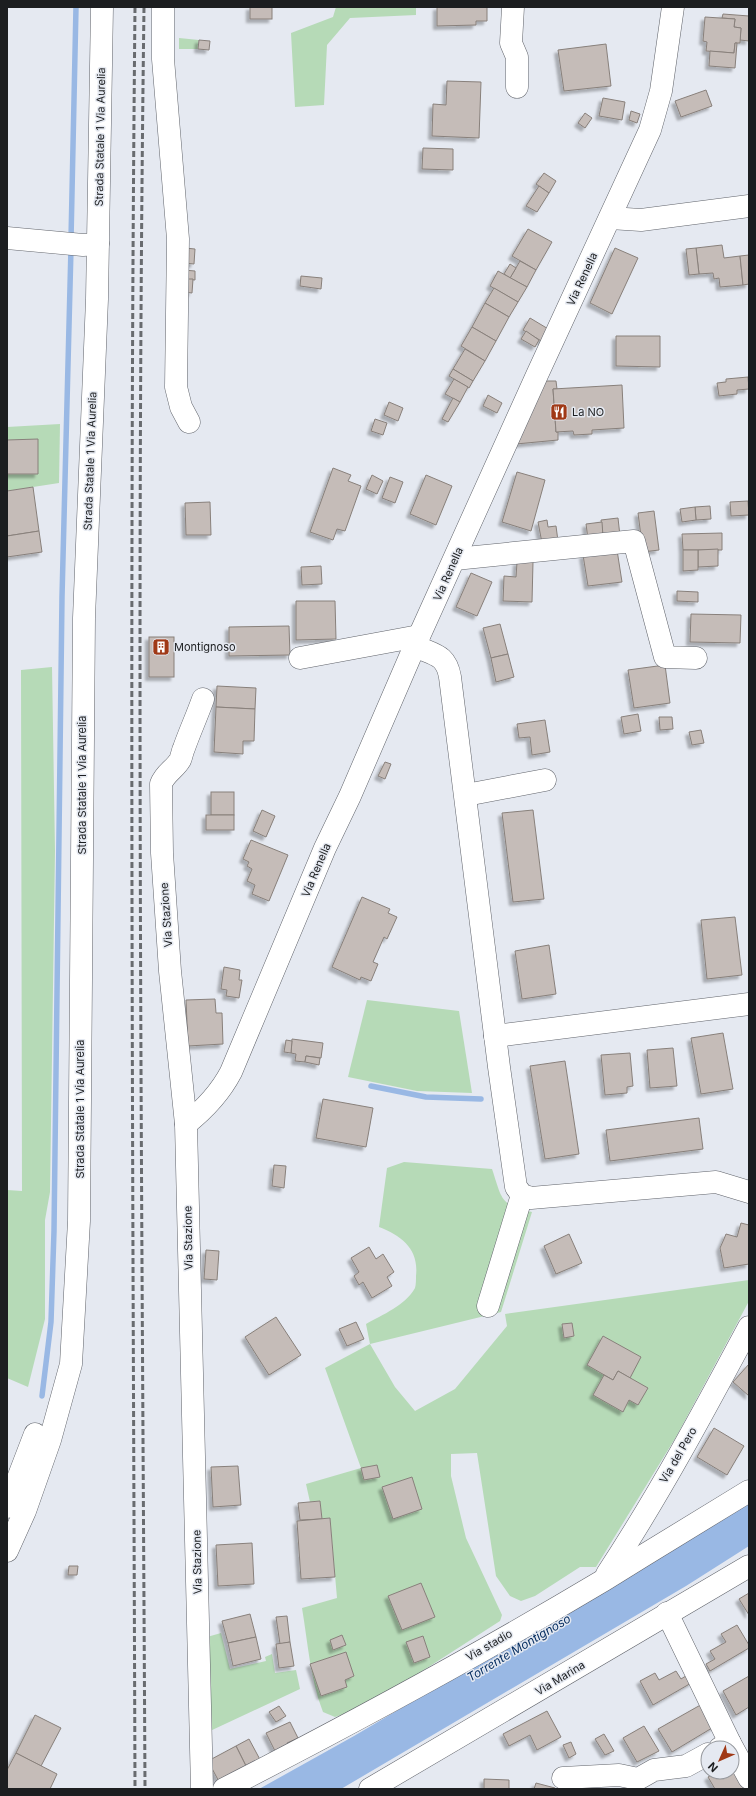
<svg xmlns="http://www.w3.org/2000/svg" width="756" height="1796" viewBox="0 0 756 1796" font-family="Inter,sans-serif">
  <defs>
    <filter id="shadow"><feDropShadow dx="-3.5" dy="3.5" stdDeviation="1" flood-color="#0004"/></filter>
  </defs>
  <rect width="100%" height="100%" fill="#e5e9f1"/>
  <g fill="#b6dab7">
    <polygon points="336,7 416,7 416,15 350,18 327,45 324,105 295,107 291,33 333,17"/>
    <polygon points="179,38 199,40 198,49 179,49"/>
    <polygon points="60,424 59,483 7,491 7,427"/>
    <polygon points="52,667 55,851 50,1192 45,1220 45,1319 28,1387 7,1378 7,1190 22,1191 21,670"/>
    <polygon points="367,1000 459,1011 472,1093 417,1091 348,1077"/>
    <path d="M404,1162l88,7c10,29 7,36 40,43l-31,100 -131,32 25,43 20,24 40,-22 52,-63 -2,-12 244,-34v21l-73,136 -80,130h-16l-45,29 -14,5 -11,-5 -14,-20 -19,-123 -26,1v22l15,62 36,77 -2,6 -132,85 -33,11 -12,-5c-13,-33 -15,-69 -21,-104l35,-10 -7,-80 -8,1 -2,-18 -10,1 -4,-18 55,-16 -36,-100 45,-24 -4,-20c16,-9 40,-19 49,-36 1,-3 1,-9 1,-12 3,-27 -14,-40 -37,-49l8,-59z"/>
    <polygon points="221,1633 230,1669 266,1661 265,1657 272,1654 275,1673 296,1670 300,1689 210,1731 207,1637"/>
  </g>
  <polygon fill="#99b8e4" points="749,1503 749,1546 686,1586 341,1789 259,1789 354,1736"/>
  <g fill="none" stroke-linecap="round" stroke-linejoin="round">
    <g stroke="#99b8e4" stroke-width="5.5">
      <polyline points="71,239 76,7"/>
      <polyline points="371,1086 426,1097 481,1099"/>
      <polyline points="42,1396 51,1322 54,1231 62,597 71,248"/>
    </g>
  </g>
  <g fill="#c5bcb8" stroke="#88807b" filter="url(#shadow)">
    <rect x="250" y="7" width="22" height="12"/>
    <polygon points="437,7 487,7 487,21 476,21 476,25 437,26"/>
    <polygon points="723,14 749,16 749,41 740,40 741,28 734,27 735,19 722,18"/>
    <polygon points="705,17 735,19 734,27 741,28 740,43 735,43 734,53 706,51 707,42 703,41"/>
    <polygon points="199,40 210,41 209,50 198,49"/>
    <polygon points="735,43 737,43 735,68 709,66 710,51 734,53"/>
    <polygon points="606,44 611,86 564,91 558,50"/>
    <polygon points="447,81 481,82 479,138 432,136 433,104 446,105"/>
    <polygon points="706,90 712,106 681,117 675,101"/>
    <polygon points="603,98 625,102 622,120 599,116"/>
    <polygon points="631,111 640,114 637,123 629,120"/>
    <polygon points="585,113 592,118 585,128 578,123"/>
    <polygon points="423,148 453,149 453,170 422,169"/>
    <polygon points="544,173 556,181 549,193 536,184"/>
    <polygon points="539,186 549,193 537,212 526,206"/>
    <polygon points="528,229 552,242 536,270 512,256"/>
    <polygon points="722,245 724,258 740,256 743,285 720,287 719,278 714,279 713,273 699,274 696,248"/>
    <polygon points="185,248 195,249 194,264 184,263"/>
    <polygon points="615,248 638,258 612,314 590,303"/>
    <polygon points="696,248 699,274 689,275 686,249"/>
    <polygon points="749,255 749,284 743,285 740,256"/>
    <polygon points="520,261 536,270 527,287 510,278"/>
    <polygon points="510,264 516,268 510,278 504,274"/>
    <polygon points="184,270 195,271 195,280 183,279"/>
    <polygon points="498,271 527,287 518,302 490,286"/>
    <polygon points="301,276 322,278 321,289 300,286"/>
    <polygon points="185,279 193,279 192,293 184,292"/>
    <polygon points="494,288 518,302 509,317 485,303"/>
    <polygon points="485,303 509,317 496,341 472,327"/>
    <polygon points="530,318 550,330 543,342 523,330"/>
    <polygon points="472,327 496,341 485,361 461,346"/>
    <polygon points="526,331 539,340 535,347 521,339"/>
    <polygon points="616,336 660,336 660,367 616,366"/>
    <polygon points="465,349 485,361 473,381 453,369"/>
    <polygon points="453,369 473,381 469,388 449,376"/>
    <polygon points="748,377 749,389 737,390 737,394 719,396 717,383 726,382 726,379"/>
    <polygon points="454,379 468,387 460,402 445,394"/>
    <polygon points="545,381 556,381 557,389 553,389 556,432 558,432 558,440 516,444"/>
    <polygon points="622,385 624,428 592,430 592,434 574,435 573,431 556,432 553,389"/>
    <polygon points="488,395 502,403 497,413 483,406"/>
    <polygon points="453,398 460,402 448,422 442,419"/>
    <polygon points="389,402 403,408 398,421 384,415"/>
    <polygon points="375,419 387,423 383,435 371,431"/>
    <polygon points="38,439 38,474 7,474 7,440"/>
    <polygon points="333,468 351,475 348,481 361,486 345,531 337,529 333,540 310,532"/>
    <polygon points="517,472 545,480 531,531 502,522"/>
    <polygon points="372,475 383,481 377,494 366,489"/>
    <polygon points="426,475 452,486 436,525 410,514"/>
    <polygon points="390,477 403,482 395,503 382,498"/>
    <polygon points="33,487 39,531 7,536 7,491"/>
    <polygon points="748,501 749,515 731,516 730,502"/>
    <polygon points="210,502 211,535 186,535 185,503"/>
    <polygon points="710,506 711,519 696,520 695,507"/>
    <polygon points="695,507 696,520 682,522 680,509"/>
    <polygon points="654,511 659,550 643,552 638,513"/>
    <polygon points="618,518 620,536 603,537 601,520"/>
    <polygon points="547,520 548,527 556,526 558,541 542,543 538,522"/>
    <polygon points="602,522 603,537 588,539 586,524"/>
    <polygon points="39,531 42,552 7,557 7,536"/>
    <polygon points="722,533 722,550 683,550 682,534"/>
    <polygon points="718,549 718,566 698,567 698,550"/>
    <polygon points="617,550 622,582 588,586 583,555"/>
    <polygon points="683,550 698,550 698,570 683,571"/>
    <polygon points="517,562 533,562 532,602 503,601 504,576 516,577"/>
    <polygon points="321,566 322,584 302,585 301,567"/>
    <polygon points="471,573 492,582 477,616 456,607"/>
    <polygon points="677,591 698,592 698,602 677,601"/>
    <polygon points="296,601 335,601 336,639 296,640"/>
    <polygon points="691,614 741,615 740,643 690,642"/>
    <polygon points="500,624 508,654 491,658 483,628"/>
    <polygon points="289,626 290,655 229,656 229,627"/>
    <rect x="149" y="637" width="25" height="40"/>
    <polygon points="508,654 514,677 496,682 491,658"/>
    <polygon points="665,665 670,703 634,708 628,670"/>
    <polygon points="217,686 256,688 255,709 216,707"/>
    <polygon points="216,707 255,709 254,741 243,741 243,754 214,752"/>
    <polygon points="638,714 641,731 624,734 621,717"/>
    <polygon points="659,717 672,717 673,729 660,730"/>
    <polygon points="545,720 550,752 532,755 530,737 519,738 517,724"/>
    <polygon points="701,730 704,743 692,745 689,732"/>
    <polygon points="385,762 391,764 385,779 378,776"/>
    <rect x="211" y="792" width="23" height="23"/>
    <polygon points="262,810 275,816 266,837 253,831"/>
    <polygon points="533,810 544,899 513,902 502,813"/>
    <rect x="206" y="815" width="28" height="15"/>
    <polygon points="251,840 288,855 269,901 252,894 255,885 247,881 252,869 247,866 249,862 243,859"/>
    <polygon points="362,897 390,909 388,913 397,917 387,939 384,937 373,962 378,964 371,981 361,977 360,980 332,967"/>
    <polygon points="735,917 742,975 707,979 701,920"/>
    <polygon points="549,945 556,994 522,999 515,951"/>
    <polygon points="224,967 240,970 239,980 242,980 239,998 226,996 227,990 221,989"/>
    <polygon points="215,999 216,1013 222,1013 223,1044 188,1046 186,1000"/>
    <polygon points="723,1033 733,1089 701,1094 691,1038"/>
    <polygon points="292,1039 323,1043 321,1058 306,1056 305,1062 295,1061 296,1054 291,1053"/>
    <polygon points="286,1040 292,1041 291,1053 284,1052"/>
    <polygon points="673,1048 677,1086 650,1088 647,1050"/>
    <polygon points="630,1053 633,1086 627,1087 627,1093 605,1095 601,1055"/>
    <polygon points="306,1056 320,1058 319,1065 305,1062"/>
    <polygon points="565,1061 579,1154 545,1159 530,1066"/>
    <polygon points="323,1099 373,1108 366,1147 316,1138"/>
    <polygon points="699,1118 703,1149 610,1161 606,1130"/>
    <polygon points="274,1165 286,1166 284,1188 272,1186"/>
    <polygon points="741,1223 749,1225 749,1264 724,1268 720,1248 724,1239 726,1234 737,1237"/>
    <polygon points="569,1234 582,1263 556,1274 544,1246"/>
    <polygon points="369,1247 376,1259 383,1254 394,1272 387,1277 392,1286 372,1298 363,1282 359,1285 354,1276 359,1272 351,1258"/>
    <polygon points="206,1250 219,1251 217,1280 204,1279"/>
    <polygon points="276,1317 301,1355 269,1375 245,1337"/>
    <polygon points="356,1322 364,1339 347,1346 339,1329"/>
    <polygon points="572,1323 574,1336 564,1338 562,1324"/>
    <polygon points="603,1336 641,1357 630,1378 618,1371 613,1380 587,1365"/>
    <polygon points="749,1364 749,1396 733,1382"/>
    <polygon points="618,1371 648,1388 638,1405 629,1400 623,1412 593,1395 604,1375 613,1380"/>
    <polygon points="714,1428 744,1446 727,1475 697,1457"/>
    <polygon points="377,1465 380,1477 364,1480 361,1468"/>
    <polygon points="238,1466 241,1505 213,1507 211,1467"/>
    <polygon points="412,1477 422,1509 393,1519 382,1487"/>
    <polygon points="320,1501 322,1519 300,1520 298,1503"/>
    <polygon points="330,1518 335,1577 301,1579 297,1521"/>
    <polygon points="252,1543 254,1584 218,1586 216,1545"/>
    <polygon points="69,1566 78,1566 77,1575 68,1575"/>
    <polygon points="421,1583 435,1617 402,1630 388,1596"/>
    <polygon points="749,1593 749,1615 739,1599"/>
    <polygon points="250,1614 256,1637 228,1643 222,1621"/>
    <polygon points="287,1616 290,1642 280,1644 276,1617"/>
    <polygon points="737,1625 749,1645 749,1648 710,1671 706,1664 715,1659 710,1651 726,1642 721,1634"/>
    <polygon points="342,1635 346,1645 333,1650 330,1640"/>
    <polygon points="423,1636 430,1657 414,1663 406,1642"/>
    <polygon points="256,1637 261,1659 233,1666 228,1643"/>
    <polygon points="290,1642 294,1666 279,1668 276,1644"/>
    <polygon points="346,1652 354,1676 345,1680 347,1687 321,1696 310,1664"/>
    <polygon points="676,1671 681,1679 689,1674 693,1682 653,1705 640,1681 655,1673 659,1680"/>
    <polygon points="749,1676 749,1707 736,1715 723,1691"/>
    <polygon points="704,1703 717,1725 672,1752 658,1729"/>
    <polygon points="279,1706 286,1716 276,1722 269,1712"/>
    <polygon points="547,1711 561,1737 537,1750 530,1735 509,1746 503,1734"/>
    <polygon points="35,1715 61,1728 41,1766 16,1753"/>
    <polygon points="290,1722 298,1738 287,1743 292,1752 279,1759 266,1733"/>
    <polygon points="644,1726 659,1751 637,1762 623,1738"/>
    <polygon points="604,1734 614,1751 605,1755 595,1739"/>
    <polygon points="249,1739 264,1767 250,1774 236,1746"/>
    <polygon points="571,1742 576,1754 569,1758 563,1745"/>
    <polygon points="236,1746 250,1774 223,1789 208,1761"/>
    <polygon points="16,1753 57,1774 50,1789 7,1789 7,1770"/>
    <polygon points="732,1765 745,1789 715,1789 708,1777 717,1772 732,1772"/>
    <polygon points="484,1779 509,1780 509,1789 484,1789"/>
    <polygon points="536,1783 555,1788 555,1789 534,1789"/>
  </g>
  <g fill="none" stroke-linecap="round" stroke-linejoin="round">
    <g stroke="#61646b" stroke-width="23">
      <g id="minor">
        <polyline points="163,7 163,59 178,239 176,387 181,407 189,422"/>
        <polyline points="513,7 511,43 517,57 517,87"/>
        <polyline points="610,218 641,220 749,206"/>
        <polyline points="7,238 83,245 98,244"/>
        <polyline points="455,559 634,541 665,657 696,658"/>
        <path d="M415,646c19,9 31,8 35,31l49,390 17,120 6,8 9,3 185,-16 33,10"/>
        <polyline points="300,658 419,636"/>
        <polyline points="466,795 545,780"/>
        <polyline points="495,1036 749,1004"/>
        <path d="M186,1124c19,-15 34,-31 45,-52l94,-224 25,-52 66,-153 121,-268 113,-245 11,-39 12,-84"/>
        <polyline points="488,1306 522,1195"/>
        <polyline points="7,1507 35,1434"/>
        <path d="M607,1574c52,-79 97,-163 142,-247"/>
        <polyline points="667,1613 730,1743"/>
        <polyline points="720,1748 730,1743 749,1778"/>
        <polyline points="563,1778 619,1775 638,1779 654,1770 686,1766 708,1754"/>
        <path d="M202,1789l-16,-665 -16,-153 -8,-118 -1,-69c4,-11 14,-15 19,-24 2,-4 2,-8 4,-12 6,-17 13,-32 19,-49"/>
        <path d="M224,1789c129,-66 256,-135 380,-209 48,-30 96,-59 145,-89"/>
      </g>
    </g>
    <g stroke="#61646b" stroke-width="23">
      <g id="major">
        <polyline points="7,1551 25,1511 50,1440 71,1364 79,1221 84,618 97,299 102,7"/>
        <polyline points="370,1789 749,1566"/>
      </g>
    </g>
    <use href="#minor" stroke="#fff" stroke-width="22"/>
    <use href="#major" stroke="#fff" stroke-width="22"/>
    <g stroke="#686b6f" stroke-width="3" stroke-dasharray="6 3" stroke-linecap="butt">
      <path d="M135,7c-6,594 -2,1188 0,1782"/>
      <path d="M144,7c-8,594 -2,1188 1,1782"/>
    </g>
  </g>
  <defs>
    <g id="restaurant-square" transform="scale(0.9)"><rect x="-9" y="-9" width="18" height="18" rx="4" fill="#a03916" stroke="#e5e9f1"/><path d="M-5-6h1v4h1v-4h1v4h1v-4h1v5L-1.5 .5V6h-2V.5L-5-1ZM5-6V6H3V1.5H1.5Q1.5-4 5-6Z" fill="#fff"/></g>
    <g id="building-square" transform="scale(0.9)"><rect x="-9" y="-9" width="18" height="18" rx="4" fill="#a03916" stroke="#e5e9f1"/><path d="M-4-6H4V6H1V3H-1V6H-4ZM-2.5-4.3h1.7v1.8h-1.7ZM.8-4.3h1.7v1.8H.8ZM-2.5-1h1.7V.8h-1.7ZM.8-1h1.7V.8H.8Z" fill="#fff"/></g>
  </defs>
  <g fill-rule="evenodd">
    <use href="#restaurant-square" x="559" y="412"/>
    <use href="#building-square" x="161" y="647"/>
  </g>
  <g text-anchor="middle" stroke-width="3" stroke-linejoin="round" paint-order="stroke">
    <g font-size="11" fill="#1c1e20" stroke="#e5e9f1">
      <text transform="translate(100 137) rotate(-89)" y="4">Strada Statale 1 Via Aurelia</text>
      <text transform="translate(582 279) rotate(-65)" y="4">Via Renella</text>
      <text transform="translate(90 461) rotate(-88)" y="4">Strada Statale 1 Via Aurelia</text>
      <text transform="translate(448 574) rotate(-66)" y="4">Via Renella</text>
      <text transform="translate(82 785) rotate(-90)" y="4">Strada Statale 1 Via Aurelia</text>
      <text transform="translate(316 870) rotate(-67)" y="4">Via Renella</text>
      <text transform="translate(166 915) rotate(-94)" y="4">Via Stazione</text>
      <text transform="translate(80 1109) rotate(-90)" y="4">Strada Statale 1 Via Aurelia</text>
      <text transform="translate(188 1238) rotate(-91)" y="4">Via Stazione</text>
      <text transform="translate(678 1455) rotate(-60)" y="4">Via del Pero</text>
      <text transform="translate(197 1562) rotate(-91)" y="4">Via Stazione</text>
      <text transform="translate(489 1645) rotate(-30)" y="4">Via stadio</text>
      <text transform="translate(560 1678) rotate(-31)" y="4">Via Marina</text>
    </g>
    <g font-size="11" fill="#1c1e20" stroke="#e5e9f1" text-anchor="start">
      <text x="572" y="416">La NO</text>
      <text x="174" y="651">Montignoso</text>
    </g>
    <g font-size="12" font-style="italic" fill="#002a5e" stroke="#e5e9f1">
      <text transform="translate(519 1648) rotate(-31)" y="4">Torrente Montignoso</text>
    </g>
  </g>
  <rect width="756" height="1796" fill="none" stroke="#1c1e20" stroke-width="16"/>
  <g transform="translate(720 1760) rotate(225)"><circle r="19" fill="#e5e9f1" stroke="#95989d"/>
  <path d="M0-3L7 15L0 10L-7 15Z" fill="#a03916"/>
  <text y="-6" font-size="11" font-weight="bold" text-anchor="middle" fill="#1c1e20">N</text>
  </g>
</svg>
